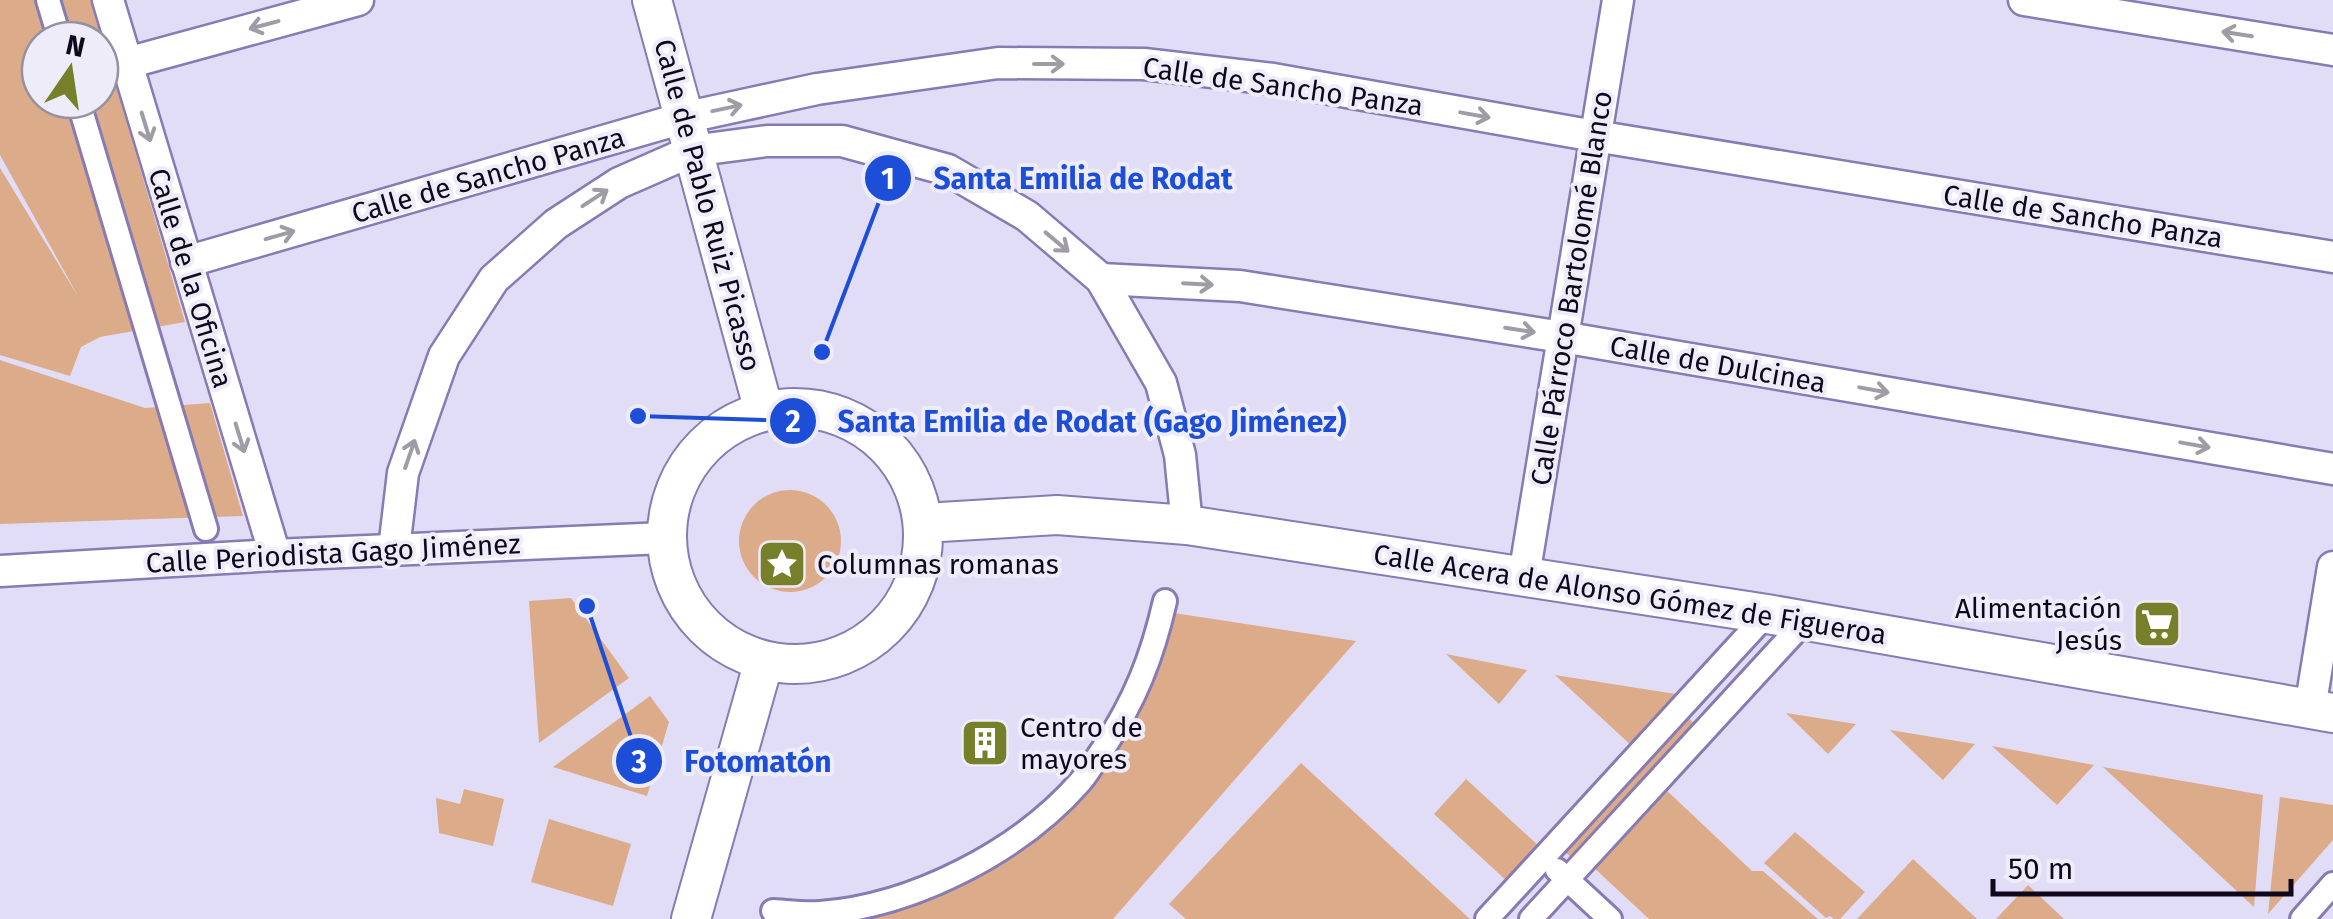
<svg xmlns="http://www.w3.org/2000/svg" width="2333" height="919" viewBox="0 0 2333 919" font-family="'Fira Sans',sans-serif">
  <rect width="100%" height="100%" fill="#e2ddf6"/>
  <g fill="#dcab8a" fill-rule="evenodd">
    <path d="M0,0h91l94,322 -85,15 -19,10 -11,29 -70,-21v-187l79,130 -79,-143zM40,40h60v60h-60z"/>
    <polygon points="0,360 145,408 210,403 243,516 0,524"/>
    <circle cx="790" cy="541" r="51"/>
    <polygon points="571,598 629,678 539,743 529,601"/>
    <polygon points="1174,613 1356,641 1113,919 842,919 933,897 1022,849 1091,791 1140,710"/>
    <polygon points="1446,654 1527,670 1499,704"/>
    <polygon points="1555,675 1682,695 1633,747"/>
    <polygon points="650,696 669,722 647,796 553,767"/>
    <polygon points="1786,713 1856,724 1828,754"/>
    <polygon points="1686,716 1695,724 1573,859 1564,851"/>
    <polygon points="1890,730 1975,744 1943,780"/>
    <polygon points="1992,746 2094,765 2057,805"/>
    <polygon points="1301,763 1470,919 1186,919 1169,904"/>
    <polygon points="2103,767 2263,795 2254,907"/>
    <polygon points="1466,779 1540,847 1508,882 1434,814"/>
    <polygon points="1662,786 1752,871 1763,871 1818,919 1649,919 1592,866"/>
    <polygon points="464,789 504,799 493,846 439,833 436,798 460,804"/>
    <polygon points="2280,797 2333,805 2333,840 2268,914"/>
    <polygon points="549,819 631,844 613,906 531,882"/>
    <polygon points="1795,832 1865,892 1840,919 1834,919 1830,916 1826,918 1764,863"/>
    <polygon points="1913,859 1977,919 1857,919"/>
    <polygon points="2028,885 2064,919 1996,919"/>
  </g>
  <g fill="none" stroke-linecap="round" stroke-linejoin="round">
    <g stroke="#887ab3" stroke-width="28">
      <g id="pedestrian">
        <polyline points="48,0 60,40"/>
        <polyline points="78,100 206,529"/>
        <polyline points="1557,870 1610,919"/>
        <path d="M773,911c16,1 31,3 47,2 93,-7 199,-61 261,-132 8,-10 15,-22 22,-32 32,-49 49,-91 62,-148"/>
        <polyline points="1487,919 1767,614"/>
        <polyline points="1531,919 1805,621"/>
        <polyline points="2302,919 2333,884"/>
      </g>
    </g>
    <g stroke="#887ab3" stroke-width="35">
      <g id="minor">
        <polyline points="108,0 275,555"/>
        <polyline points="2024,0 2333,50"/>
        <polyline points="127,63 358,0"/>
        <polyline points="186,262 683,118 817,89 998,63 1144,64 1273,79 1595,136 2333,257"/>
        <polyline points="1101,279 1240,286 1562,337 2333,469"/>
        <polyline points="394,549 403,473 444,356 494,279 556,224 619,183 692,151 767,141 842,141 948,170 1027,216 1101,279 1161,383 1180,455 1187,525"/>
        <polyline points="0,571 275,555 665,538"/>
        <polyline points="1524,576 1618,0"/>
        <polyline points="2310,709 2333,567"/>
      </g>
    </g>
    <g stroke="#887ab3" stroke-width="42">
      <g id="tertiary">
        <polyline points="652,0 764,411"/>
        <circle cx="795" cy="536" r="128"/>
        <polyline points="924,523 1057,515 1187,525 1767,614 2333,713"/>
        <polyline points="691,919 764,661"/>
      </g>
    </g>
    <use href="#pedestrian" stroke="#fff" stroke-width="22"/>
    <use href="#minor" stroke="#fff" stroke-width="30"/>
    <use href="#tertiary" stroke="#fff" stroke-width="38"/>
  </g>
  <defs><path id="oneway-shaft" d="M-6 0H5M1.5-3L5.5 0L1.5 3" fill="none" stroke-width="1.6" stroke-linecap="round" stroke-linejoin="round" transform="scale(2.5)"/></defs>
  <g stroke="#9f9ca5">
    <use href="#oneway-shaft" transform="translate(264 25) rotate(165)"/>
    <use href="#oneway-shaft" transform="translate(2237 34) rotate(-171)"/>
    <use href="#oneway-shaft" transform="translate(1049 64)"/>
    <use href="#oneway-shaft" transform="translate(727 108) rotate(-12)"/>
    <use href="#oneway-shaft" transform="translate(1475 115) rotate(10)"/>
    <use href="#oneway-shaft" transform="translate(146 127) rotate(73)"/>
    <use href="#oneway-shaft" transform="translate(595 198) rotate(-33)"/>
    <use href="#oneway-shaft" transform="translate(280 235) rotate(-16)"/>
    <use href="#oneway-shaft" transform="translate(1057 242) rotate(40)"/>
    <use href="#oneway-shaft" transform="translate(1198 284) rotate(3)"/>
    <use href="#oneway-shaft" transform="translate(1520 330) rotate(9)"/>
    <use href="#oneway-shaft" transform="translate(1874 390) rotate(10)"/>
    <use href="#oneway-shaft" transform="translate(240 438) rotate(73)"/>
    <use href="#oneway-shaft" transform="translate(2195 445) rotate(10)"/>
    <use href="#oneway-shaft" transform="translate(410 454) rotate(-71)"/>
  </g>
  <defs>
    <g id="sight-square" transform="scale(2.5)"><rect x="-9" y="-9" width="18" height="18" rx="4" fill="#767f2a" stroke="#efecf9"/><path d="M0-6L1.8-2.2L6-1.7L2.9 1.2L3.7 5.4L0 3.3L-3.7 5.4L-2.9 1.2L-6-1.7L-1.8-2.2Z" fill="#fff"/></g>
    <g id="supermarket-square" transform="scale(2.5)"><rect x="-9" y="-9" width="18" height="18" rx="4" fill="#767f2a" stroke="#efecf9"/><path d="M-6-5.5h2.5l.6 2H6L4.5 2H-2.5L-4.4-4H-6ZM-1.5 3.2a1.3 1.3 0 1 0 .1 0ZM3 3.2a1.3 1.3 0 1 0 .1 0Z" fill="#fff"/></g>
    <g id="building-square" transform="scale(2.5)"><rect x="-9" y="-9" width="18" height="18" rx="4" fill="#767f2a" stroke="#efecf9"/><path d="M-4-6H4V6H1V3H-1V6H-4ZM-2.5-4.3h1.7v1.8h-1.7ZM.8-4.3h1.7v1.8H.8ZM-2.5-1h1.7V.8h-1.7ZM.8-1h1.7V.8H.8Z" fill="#fff"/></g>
  </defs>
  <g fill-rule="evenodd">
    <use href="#sight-square" x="782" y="564"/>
    <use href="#supermarket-square" x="2157" y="624"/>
    <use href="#building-square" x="985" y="743"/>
  </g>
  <g text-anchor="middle" stroke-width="8" stroke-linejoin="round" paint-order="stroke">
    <g font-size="28" fill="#0f081d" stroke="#efecf9">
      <text transform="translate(1283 86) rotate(8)" y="10">Calle de Sancho Panza</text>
      <text transform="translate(488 175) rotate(-16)" y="10">Calle de Sancho Panza</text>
      <text transform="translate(708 205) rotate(75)" y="10">Calle de Pablo Ruiz Picasso</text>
      <text transform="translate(2083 216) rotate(9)" y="10">Calle de Sancho Panza</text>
      <text transform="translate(191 278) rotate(73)" y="10">Calle de la Oficina</text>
      <text transform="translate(1571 288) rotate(-81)" y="10">Calle Párroco Bartolomé Blanco</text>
      <text transform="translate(1718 364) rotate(10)" y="10">Calle de Dulcinea</text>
      <text transform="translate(333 553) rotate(-3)" y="10">Calle Periodista Gago Jiménez</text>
      <text transform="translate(1630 594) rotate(9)" y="10">Calle Acera de Alonso Gómez de Figueroa</text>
    </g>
    <g font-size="28" fill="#0f081d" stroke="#efecf9" text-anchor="start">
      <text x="817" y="574">Columnas romanas</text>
      <text x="2122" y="618" text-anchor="end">Alimentación<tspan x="2122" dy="32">Jesús</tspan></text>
      <text x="1020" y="737">Centro de<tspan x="1020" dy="32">mayores</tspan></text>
    </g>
  </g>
  <path fill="none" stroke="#1d4ed8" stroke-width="4" d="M822 352L888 178M638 416L793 421M587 606L639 761"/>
  <g fill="#1d4ed8" stroke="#efecf9" stroke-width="4">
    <circle cx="822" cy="352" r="10"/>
    <circle cx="638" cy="416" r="10"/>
    <circle cx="587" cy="606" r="10"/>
    <circle cx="888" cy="178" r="25"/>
    <circle cx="793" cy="421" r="25"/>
    <circle cx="639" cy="761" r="25"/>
  </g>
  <g font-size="30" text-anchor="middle" font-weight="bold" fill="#fff">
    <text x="888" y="189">1</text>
    <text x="793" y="432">2</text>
    <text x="639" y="772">3</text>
  </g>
  <g font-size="30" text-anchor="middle" font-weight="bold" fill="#1d4ed8" stroke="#efecf9" stroke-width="8" stroke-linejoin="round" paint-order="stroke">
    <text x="1083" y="189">Santa Emilia de Rodat</text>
    <text x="1092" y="432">Santa Emilia de Rodat (Gago Jiménez)</text>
    <text x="758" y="772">Fotomatón</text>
  </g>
  <g transform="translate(70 70) rotate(13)"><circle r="48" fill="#efecf9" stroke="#9591a1" stroke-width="2.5"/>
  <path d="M0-8L18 38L0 25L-18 38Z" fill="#767f2a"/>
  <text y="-15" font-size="28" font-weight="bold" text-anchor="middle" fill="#0f081d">N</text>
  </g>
  <path d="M1993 879v15h298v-15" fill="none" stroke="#0f081d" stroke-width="5"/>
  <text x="2008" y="879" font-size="30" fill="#0f081d" stroke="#efecf9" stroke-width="8" paint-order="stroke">50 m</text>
</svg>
